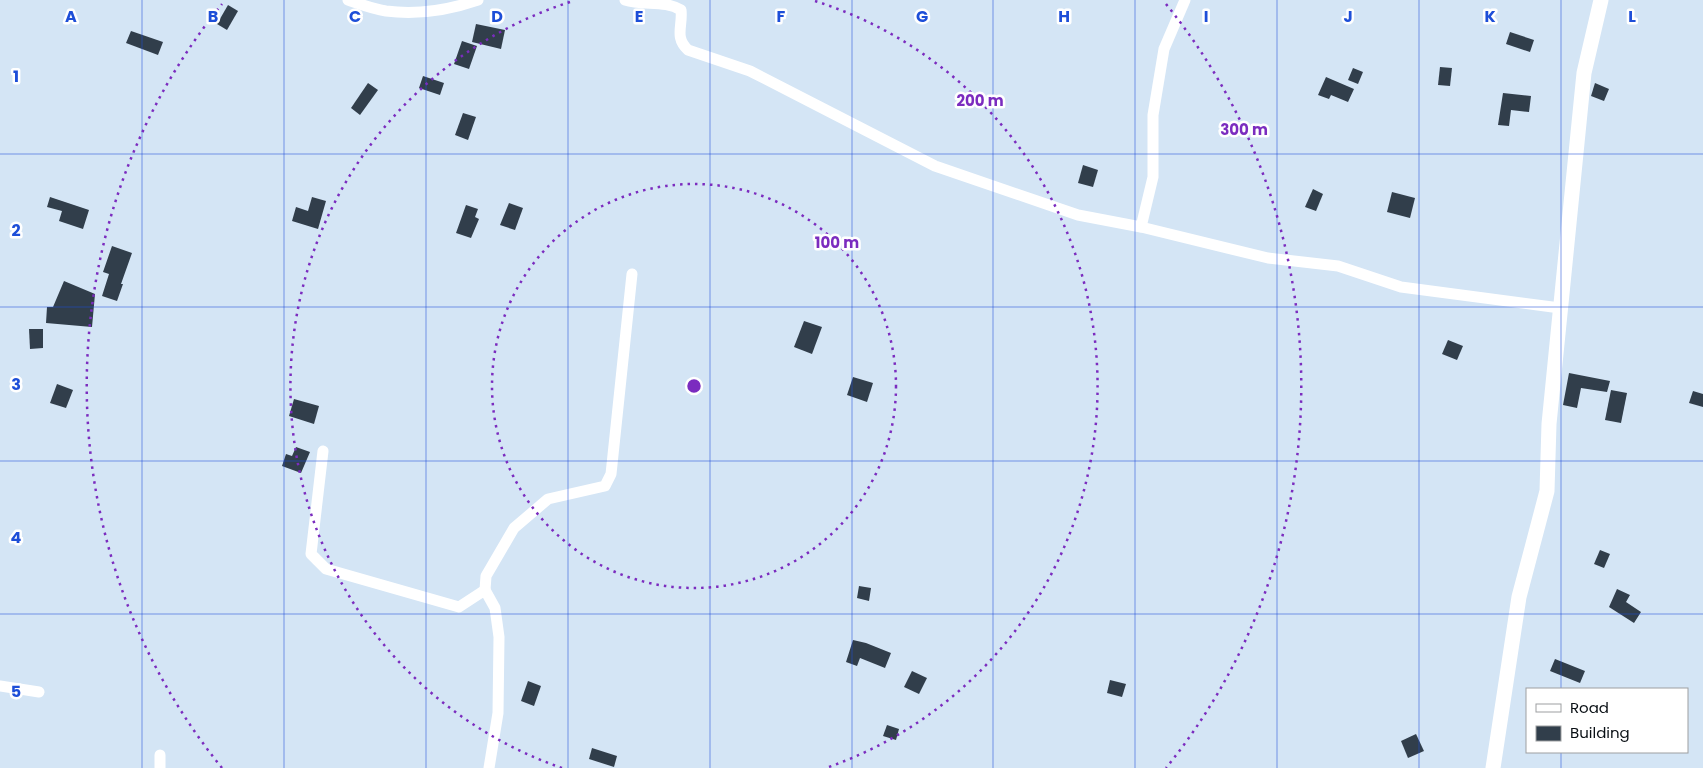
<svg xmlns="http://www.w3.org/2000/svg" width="1703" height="768" viewBox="0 0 1703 768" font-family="Poppins,sans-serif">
  <rect width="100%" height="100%" fill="#d4e5f5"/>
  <g fill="#313e4b">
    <polygon points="228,5 238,11 227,30 217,24"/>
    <polygon points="476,24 505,30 501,49 472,42"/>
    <polygon points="131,31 163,42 158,55 126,43"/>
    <polygon points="1510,32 1534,40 1530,52 1506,44"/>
    <polygon points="462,41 477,46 469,69 454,64"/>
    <polygon points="1440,67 1452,68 1450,86 1438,85"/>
    <polygon points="1353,68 1363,72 1358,84 1348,80"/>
    <polygon points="423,76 444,83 440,95 419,88"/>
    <polygon points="1326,77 1354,89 1348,102 1331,95 1329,99 1318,95"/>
    <polygon points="368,83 378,90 360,115 351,108"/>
    <polygon points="1595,83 1609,89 1604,101 1591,96"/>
    <polygon points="1503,93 1531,96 1529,112 1511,110 1509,126 1498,125"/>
    <polygon points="463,113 476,117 468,140 455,135"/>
    <polygon points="1083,165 1098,170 1093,187 1078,183"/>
    <polygon points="1313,189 1323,194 1316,211 1305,207"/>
    <polygon points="1392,192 1415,198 1410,218 1387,212"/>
    <polygon points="50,197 89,210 83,229 59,221 62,211 47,207"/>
    <polygon points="312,197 326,201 318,229 292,221 296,207 308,211"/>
    <polygon points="509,203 523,208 515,230 500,225"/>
    <polygon points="466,205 478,209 475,217 479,219 471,238 456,233"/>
    <polygon points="112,246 132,253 121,284 123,284 117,301 102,296 109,274 103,272"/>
    <polygon points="64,281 95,294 92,327 46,323 47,307 53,307"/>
    <polygon points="804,321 822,327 812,354 794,347"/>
    <polygon points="29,329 43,329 43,348 30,349"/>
    <polygon points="1448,340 1463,346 1457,360 1442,354"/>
    <polygon points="1569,373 1610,381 1607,392 1581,388 1577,408 1563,405"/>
    <polygon points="853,377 873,383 867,402 847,395"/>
    <polygon points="57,384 73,390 66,408 50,403"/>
    <polygon points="1611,390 1627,393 1621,423 1605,420"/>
    <polygon points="1693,391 1703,394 1703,407 1689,403"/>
    <polygon points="294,399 319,406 314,424 289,416"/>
    <polygon points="296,447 310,452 301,473 282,466 286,454 292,456"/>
    <polygon points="1600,550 1610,554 1604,568 1594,564"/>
    <polygon points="859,586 871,588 869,601 857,598"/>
    <polygon points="1617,589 1630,595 1626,602 1641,612 1634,623 1609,607"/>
    <polygon points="853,640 866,643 891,653 885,668 860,658 857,666 846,662"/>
    <polygon points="1555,659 1585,671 1580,683 1550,671"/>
    <polygon points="912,671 927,678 919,694 904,687"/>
    <polygon points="1110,680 1126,684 1122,697 1107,693"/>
    <polygon points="528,681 541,686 534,706 521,701"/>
    <polygon points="887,725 899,729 896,740 883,736"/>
    <polygon points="1416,734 1424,751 1408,758 1401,741"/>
    <polygon points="592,748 617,756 614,767 589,759"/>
  </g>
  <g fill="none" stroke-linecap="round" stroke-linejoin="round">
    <g stroke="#fff" stroke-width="11">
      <path d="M348,0c12,4 25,9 38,11 31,4 63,-1 92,-11"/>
      <path d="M625,0c18,6 40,0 56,10 2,16 -7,27 7,40l62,21 185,95 143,49 63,12 127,31 70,8 63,21 159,21"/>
      <polyline points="1141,227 1153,177 1153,115 1164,49 1185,0"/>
      <polyline points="323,451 311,554 326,569 459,607 485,590 495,608 499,637 498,713 489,768"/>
      <polyline points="485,590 486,576 514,528 548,499 605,486 611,474 632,274"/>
      <polyline points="0,686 39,692"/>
      <polyline points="160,768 160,755"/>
    </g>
    <polyline stroke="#fff" stroke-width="15" points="1493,768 1519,597 1547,491 1549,424 1584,73 1601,0"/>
  </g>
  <path fill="none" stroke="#1d4ed8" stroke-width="1" stroke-opacity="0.55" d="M142,0v768M284,0v768M426,0v768M568,0v768M710,0v768M852,0v768M993,0v768M1135,0v768M1277,0v768M1419,0v768M1561,0v689M0,154h1703M0,307h1703M0,461h1703M0,614h1703M1561,752v16"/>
  <g fill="none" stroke="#7b2cbf" stroke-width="2.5" stroke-dasharray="2.5 5">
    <circle cx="694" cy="386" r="202"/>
    <path d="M562 768A404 404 0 0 1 573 1M815 1A404 404 0 0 1 826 768"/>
    <path d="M222 768A607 607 0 0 1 222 4M1166 4A607 607 0 0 1 1166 768"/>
  </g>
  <g font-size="16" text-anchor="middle" font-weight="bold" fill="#1d4ed8" stroke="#fff" stroke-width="5" stroke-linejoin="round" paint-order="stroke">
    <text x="71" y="22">A</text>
    <text x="213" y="22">B</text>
    <text x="355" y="22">C</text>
    <text x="497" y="22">D</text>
    <text x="639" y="22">E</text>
    <text x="781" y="22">F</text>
    <text x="922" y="22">G</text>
    <text x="1064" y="22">H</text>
    <text x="1206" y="22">I</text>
    <text x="1348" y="22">J</text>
    <text x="1490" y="22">K</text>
    <text x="1632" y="22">L</text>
    <text x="16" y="82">1</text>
    <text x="16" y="236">2</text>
    <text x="16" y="390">3</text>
    <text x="16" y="543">4</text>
    <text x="16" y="697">5</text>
  </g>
  <circle cx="694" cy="386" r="8" fill="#7b2cbf" stroke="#fff" stroke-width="2.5"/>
  <g font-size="15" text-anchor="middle" font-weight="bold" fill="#7b2cbf" stroke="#fff" stroke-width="5" stroke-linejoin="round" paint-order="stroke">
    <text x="980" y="106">200 m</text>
    <text x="1244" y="135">300 m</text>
    <text x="837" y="248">100 m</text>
  </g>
  <rect x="1526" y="688" width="162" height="65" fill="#ffffff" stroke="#9d9fa1"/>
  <rect x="1536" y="704" width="25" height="8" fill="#ffffff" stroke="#9d9fa1"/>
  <text x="1570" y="713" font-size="15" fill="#0a1015">Road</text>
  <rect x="1536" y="726" width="25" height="15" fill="#313e4b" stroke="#9d9fa1"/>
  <text x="1570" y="738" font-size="15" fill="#0a1015">Building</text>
</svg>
